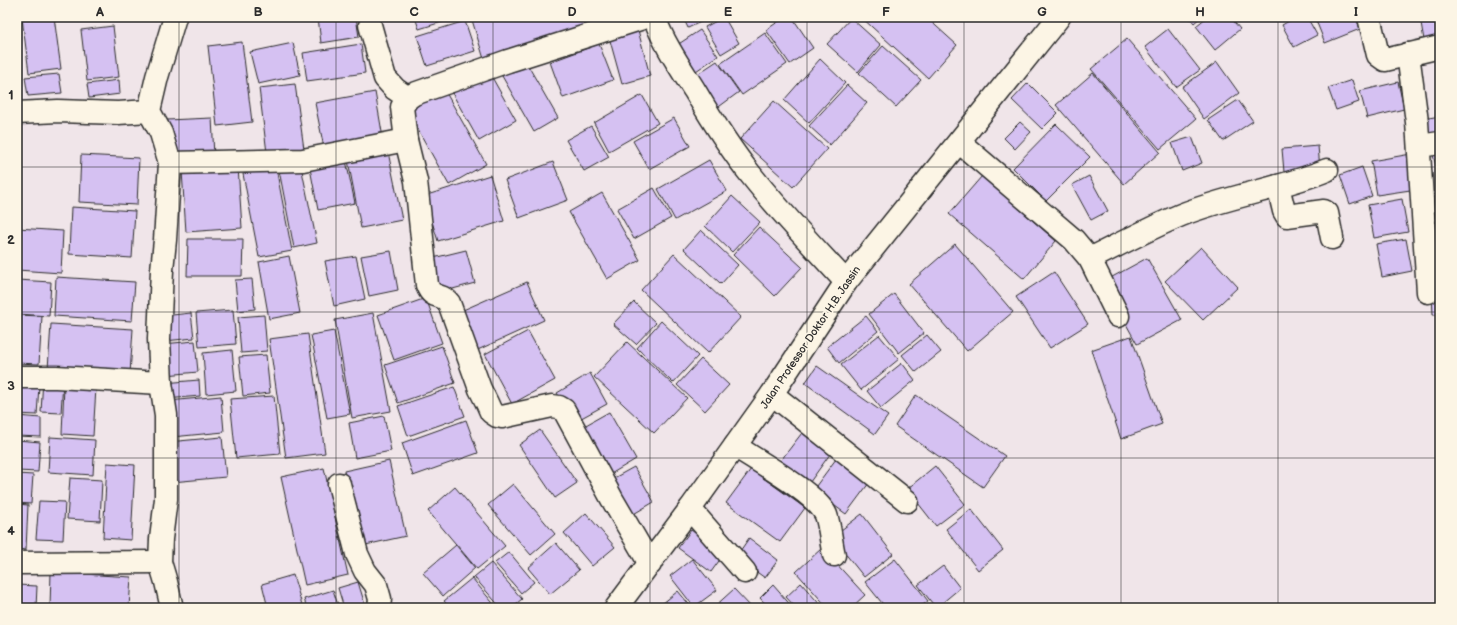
<svg xmlns="http://www.w3.org/2000/svg" width="1457" height="625" viewBox="0 0 1457 625" font-family="'Balsamiq Sans',sans-serif">
  <rect width="100%" height="100%" fill="#f0e5e9"/>
  <filter id="ink" filterUnits="userSpaceOnUse"><feTurbulence type="fractalNoise" baseFrequency=".025" numOctaves="2"/><feDisplacementMap in="SourceGraphic" scale="8" xChannelSelector="R" yChannelSelector="G"/><feConvolveMatrix kernelMatrix="1 2 1 2 8 2 1 2 1" color-interpolation-filters="sRGB"/></filter>
  <g filter="url(#ink)">
    <g fill="#d5c1f2" stroke="#2b2b2b">
      <polygon points="17,17 20,34 17,34"/>
      <polygon points="22,17 54,17 61,69 29,73"/>
      <polygon points="318,17 356,17 359,37 321,43"/>
      <polygon points="415,17 458,17 419,29"/>
      <polygon points="481,17 621,17 484,59 472,20"/>
      <polygon points="683,17 711,17 688,28"/>
      <polygon points="724,17 739,43 721,54 705,27"/>
      <polygon points="785,17 792,17 813,48 790,64 766,30"/>
      <polygon points="861,17 926,17 957,45 928,78"/>
      <polygon points="1189,17 1201,17 1194,23"/>
      <polygon points="1207,17 1230,17 1240,29 1215,50 1196,26"/>
      <polygon points="1296,17 1307,17 1317,35 1294,47 1282,25"/>
      <polygon points="1317,17 1356,17 1360,29 1325,43 1315,18"/>
      <polygon points="1420,17 1440,17 1440,37 1424,40"/>
      <polygon points="851,18 881,45 858,72 827,44"/>
      <polygon points="465,21 475,51 427,66 417,36"/>
      <polygon points="113,26 119,77 87,81 81,30"/>
      <polygon points="1168,29 1200,70 1176,87 1145,47"/>
      <polygon points="638,30 650,76 622,84 609,37"/>
      <polygon points="700,30 718,56 690,75 671,49"/>
      <polygon points="765,33 787,64 742,95 720,64"/>
      <polygon points="1127,39 1196,119 1160,149 1091,69"/>
      <polygon points="242,42 252,122 217,126 208,46"/>
      <polygon points="293,43 300,75 258,84 250,52"/>
      <polygon points="361,44 365,73 307,81 303,53"/>
      <polygon points="599,44 613,80 563,98 550,62"/>
      <polygon points="883,46 921,80 896,107 859,73"/>
      <polygon points="820,59 845,83 809,123 784,100"/>
      <polygon points="717,61 739,92 716,109 693,77"/>
      <polygon points="526,62 558,118 534,132 502,76"/>
      <polygon points="1217,62 1239,93 1204,119 1182,87"/>
      <polygon points="489,72 516,120 479,141 452,93"/>
      <polygon points="1093,73 1160,152 1124,184 1056,105"/>
      <polygon points="59,74 62,93 28,96 25,77"/>
      <polygon points="119,80 120,94 89,98 87,84"/>
      <polygon points="1352,80 1359,102 1336,110 1328,88"/>
      <polygon points="1398,82 1404,109 1367,118 1360,91"/>
      <polygon points="1028,83 1058,113 1042,129 1012,100"/>
      <polygon points="295,84 304,149 267,153 259,88"/>
      <polygon points="847,85 867,103 830,145 809,126"/>
      <polygon points="444,89 486,164 449,185 407,110"/>
      <polygon points="375,92 383,138 324,148 315,103"/>
      <polygon points="642,95 658,123 609,151 594,123"/>
      <polygon points="1238,100 1253,121 1223,141 1208,120"/>
      <polygon points="774,101 827,149 793,187 740,139"/>
      <polygon points="1440,116 1440,136 1428,138 1423,119"/>
      <polygon points="212,118 214,156 169,157 167,120"/>
      <polygon points="674,118 690,146 649,169 633,141"/>
      <polygon points="1020,122 1031,132 1015,149 1004,138"/>
      <polygon points="1056,124 1090,157 1046,201 1013,168"/>
      <polygon points="591,126 609,157 584,171 566,140"/>
      <polygon points="1192,137 1202,163 1182,171 1172,143"/>
      <polygon points="1318,146 1320,169 1284,172 1282,149"/>
      <polygon points="387,147 402,220 361,228 347,155"/>
      <polygon points="1440,148 1440,182 1432,151"/>
      <polygon points="1411,154 1417,189 1377,195 1371,161"/>
      <polygon points="81,155 139,158 137,205 79,202"/>
      <polygon points="345,156 355,203 318,210 309,163"/>
      <polygon points="709,160 727,191 675,220 658,189"/>
      <polygon points="553,162 568,200 519,218 505,180"/>
      <polygon points="301,166 317,243 294,248 279,170"/>
      <polygon points="238,167 242,228 186,232 182,171"/>
      <polygon points="1362,167 1372,196 1350,204 1340,175"/>
      <polygon points="276,168 292,251 259,257 243,174"/>
      <polygon points="490,175 504,221 438,241 424,196"/>
      <polygon points="982,176 1056,241 1024,279 949,214"/>
      <polygon points="1089,176 1108,211 1091,220 1072,185"/>
      <polygon points="654,188 671,218 634,239 617,209"/>
      <polygon points="602,193 640,260 607,279 569,212"/>
      <polygon points="732,196 760,222 732,252 705,226"/>
      <polygon points="1402,199 1408,232 1374,238 1368,205"/>
      <polygon points="71,207 135,211 132,258 69,254"/>
      <polygon points="1440,223 1440,249 1431,250 1428,224"/>
      <polygon points="759,227 802,267 775,296 733,255"/>
      <polygon points="17,228 63,231 61,273 17,270"/>
      <polygon points="701,230 738,265 721,284 684,249"/>
      <polygon points="188,239 243,239 242,276 187,276"/>
      <polygon points="1406,239 1412,271 1382,277 1376,244"/>
      <polygon points="955,244 1013,312 967,351 909,284"/>
      <polygon points="1201,247 1238,287 1203,320 1165,281"/>
      <polygon points="466,250 475,283 434,294 425,260"/>
      <polygon points="391,251 398,290 369,296 361,256"/>
      <polygon points="674,254 741,317 708,353 641,290"/>
      <polygon points="289,256 300,313 269,319 259,262"/>
      <polygon points="356,256 365,299 334,306 325,261"/>
      <polygon points="1147,258 1182,320 1137,344 1103,282"/>
      <polygon points="1440,259 1440,281 1433,281 1431,260"/>
      <polygon points="1054,272 1088,324 1050,348 1016,297"/>
      <polygon points="56,277 135,282 132,321 54,316"/>
      <polygon points="252,279 255,309 238,311 235,280"/>
      <polygon points="17,280 51,282 49,316 17,314"/>
      <polygon points="527,282 544,320 471,353 454,314"/>
      <polygon points="894,294 924,333 899,353 869,314"/>
      <polygon points="1432,295 1440,295 1440,315 1433,315"/>
      <polygon points="426,298 442,343 394,360 378,315"/>
      <polygon points="634,302 656,323 636,344 613,324"/>
      <polygon points="233,310 236,344 199,347 196,313"/>
      <polygon points="191,313 194,338 165,341 163,316"/>
      <polygon points="373,313 391,411 352,418 335,320"/>
      <polygon points="17,315 42,316 39,364 17,363"/>
      <polygon points="264,315 267,351 241,353 238,317"/>
      <polygon points="866,316 878,331 839,363 827,347"/>
      <polygon points="661,321 698,356 673,383 637,348"/>
      <polygon points="51,324 133,329 130,374 48,369"/>
      <polygon points="334,331 350,414 327,418 311,335"/>
      <polygon points="528,331 555,380 512,404 485,354"/>
      <polygon points="308,334 325,453 286,458 269,339"/>
      <polygon points="879,335 899,359 861,390 841,365"/>
      <polygon points="927,335 941,352 916,372 902,355"/>
      <polygon points="1131,336 1162,424 1121,439 1091,350"/>
      <polygon points="195,341 198,372 166,375 163,344"/>
      <polygon points="627,342 687,398 654,433 594,377"/>
      <polygon points="442,346 455,383 398,403 385,365"/>
      <polygon points="232,350 236,391 206,394 203,353"/>
      <polygon points="266,355 270,393 243,396 239,357"/>
      <polygon points="701,359 729,385 705,411 677,385"/>
      <polygon points="902,363 915,380 881,408 867,391"/>
      <polygon points="817,366 888,416 875,434 805,383"/>
      <polygon points="590,373 607,404 574,422 557,393"/>
      <polygon points="43,379 63,381 61,413 41,412"/>
      <polygon points="199,380 200,396 166,399 164,383"/>
      <polygon points="17,384 39,386 37,415 17,414"/>
      <polygon points="64,386 96,388 93,436 62,434"/>
      <polygon points="454,387 465,416 408,436 398,406"/>
      <polygon points="916,395 1005,456 983,487 895,426"/>
      <polygon points="221,396 224,432 172,437 169,401"/>
      <polygon points="274,396 280,454 236,458 230,399"/>
      <polygon points="609,412 636,459 604,478 577,430"/>
      <polygon points="17,416 41,418 41,437 17,436"/>
      <polygon points="384,416 391,451 355,458 349,423"/>
      <polygon points="466,420 478,453 413,476 402,443"/>
      <polygon points="805,429 833,450 807,486 778,464"/>
      <polygon points="540,430 577,483 555,498 519,445"/>
      <polygon points="50,437 95,440 93,475 48,472"/>
      <polygon points="222,437 226,477 172,482 168,442"/>
      <polygon points="17,440 40,442 38,472 17,471"/>
      <polygon points="839,455 872,479 846,514 813,490"/>
      <polygon points="389,461 406,536 361,546 344,471"/>
      <polygon points="107,463 135,465 131,540 103,538"/>
      <polygon points="935,466 965,504 936,526 907,489"/>
      <polygon points="634,467 654,502 625,519 605,483"/>
      <polygon points="324,468 348,575 305,585 281,477"/>
      <polygon points="751,469 805,508 780,542 726,503"/>
      <polygon points="17,474 33,475 31,504 17,503"/>
      <polygon points="70,478 102,480 100,521 67,519"/>
      <polygon points="513,484 555,534 531,555 488,505"/>
      <polygon points="455,487 505,546 477,569 428,511"/>
      <polygon points="39,501 65,502 63,540 36,539"/>
      <polygon points="17,504 28,505 26,550 17,549"/>
      <polygon points="971,509 1003,550 978,570 946,529"/>
      <polygon points="586,513 615,547 592,566 564,533"/>
      <polygon points="862,514 893,554 864,577 832,537"/>
      <polygon points="691,530 724,554 711,572 678,548"/>
      <polygon points="749,538 778,560 765,578 736,557"/>
      <polygon points="556,543 579,570 550,594 528,568"/>
      <polygon points="456,545 475,568 443,596 423,573"/>
      <polygon points="822,548 865,595 851,608 828,608 796,572"/>
      <polygon points="509,552 534,582 521,593 495,563"/>
      <polygon points="692,559 717,590 694,607 670,576"/>
      <polygon points="895,559 928,601 919,608 886,608 865,582"/>
      <polygon points="491,563 522,599 511,608 501,608 474,577"/>
      <polygon points="943,566 960,588 936,608 918,585"/>
      <polygon points="51,572 131,577 129,608 50,608"/>
      <polygon points="293,575 303,608 268,608 262,584"/>
      <polygon points="472,578 497,608 450,608 444,601"/>
      <polygon points="358,582 366,608 344,608 338,588"/>
      <polygon points="801,583 823,608 796,608 786,597"/>
      <polygon points="17,585 37,586 36,608 17,608"/>
      <polygon points="773,585 793,608 769,608 760,598"/>
      <polygon points="734,589 752,608 713,608"/>
      <polygon points="333,590 339,608 307,608 304,599"/>
      <polygon points="678,591 692,608 657,608"/>
    </g>
    <g fill="none" stroke-linecap="round" stroke-linejoin="round">
      <g stroke="#2b2b2b" stroke-width="25">
        <g id="minor">
          <path d="M654,17c10,27 26,50 41,74 17,29 35,58 56,84 29,37 63,72 95,107"/>
          <polyline points="1369,17 1378,55 1385,60 1440,47"/>
          <polyline points="370,25 385,78 395,89 408,98"/>
          <polyline points="1408,54 1417,122 1428,292"/>
          <polyline points="17,113 58,111 118,113 149,111"/>
          <path d="M406,140l10,41 11,104c6,16 15,7 22,18l31,86 7,14 4,9 6,4 5,1 50,-11 7,1 5,3 48,89 38,65"/>
          <polyline points="959,142 1074,240 1090,259 1118,316"/>
          <polyline points="1419,146 1440,143"/>
          <polyline points="170,163 303,160 406,140 402,107 408,98 414,94 508,61 646,17"/>
          <polyline points="1278,186 1284,211 1287,216 1324,211 1327,213 1332,238"/>
          <path d="M1090,259c30,-15 60,-31 91,-44 47,-19 99,-26 146,-45"/>
          <polyline points="17,377 56,377 161,383"/>
          <polyline points="772,394 907,501"/>
          <path d="M735,446c21,14 82,48 91,69 4,11 5,28 8,40"/>
          <polyline points="339,484 357,554 365,571 376,585 380,599 379,608"/>
          <polyline points="690,509 745,572"/>
          <polyline points="17,563 160,562"/>
          <polyline points="172,608 166,582 160,562 161,539 166,499 166,415 161,383 159,339 162,270 165,240 170,163 161,133 149,111 157,77 175,17"/>
        </g>
      </g>
      <g stroke="#2b2b2b" stroke-width="25">
        <polyline id="trunk" points="616,608 690,509 772,394 846,282 1059,17"/>
      </g>
      <use href="#minor" stroke="#fcf5e5" stroke-width="22"/>
      <use href="#trunk" stroke="#fcf5e5" stroke-width="22"/>
    </g>
  </g>
  <path fill="none" stroke="#2b2b2b" stroke-width="1" stroke-opacity="0.55" d="M179,17v591M336,17v591M493,17v591M650,17v591M807,17v591M964,17v591M1121,17v591M1278,17v591M17,167h1423M17,312h1423M17,458h1423"/>
  <g text-anchor="middle" stroke-width="3.5" stroke-linejoin="round" paint-order="stroke">
    <g font-size="11" fill="#2b2b2b" stroke="#fcf5e5">
      <text transform="translate(810 337) rotate(-56)" y="4">Jalan Professor Doktor H.B. Jassin</text>
    </g>
  </g>
  <rect width="1457" height="625" fill="none" stroke="#fcf5e5" stroke-width="44"/>
  <rect x="22" y="22" width="1413" height="581" fill="none" stroke="#2b2b2b" stroke-width="1.5"/>
  <g font-size="13" text-anchor="middle" font-weight="bold" fill="#2b2b2b">
    <text x="100" y="16">A</text>
    <text x="258" y="16">B</text>
    <text x="414" y="16">C</text>
    <text x="572" y="16">D</text>
    <text x="728" y="16">E</text>
    <text x="886" y="16">F</text>
    <text x="1042" y="16">G</text>
    <text x="1200" y="16">H</text>
    <text x="1356" y="16">I</text>
    <text x="11" y="99">1</text>
    <text x="11" y="244">2</text>
    <text x="11" y="390">3</text>
    <text x="11" y="535">4</text>
  </g>
</svg>
